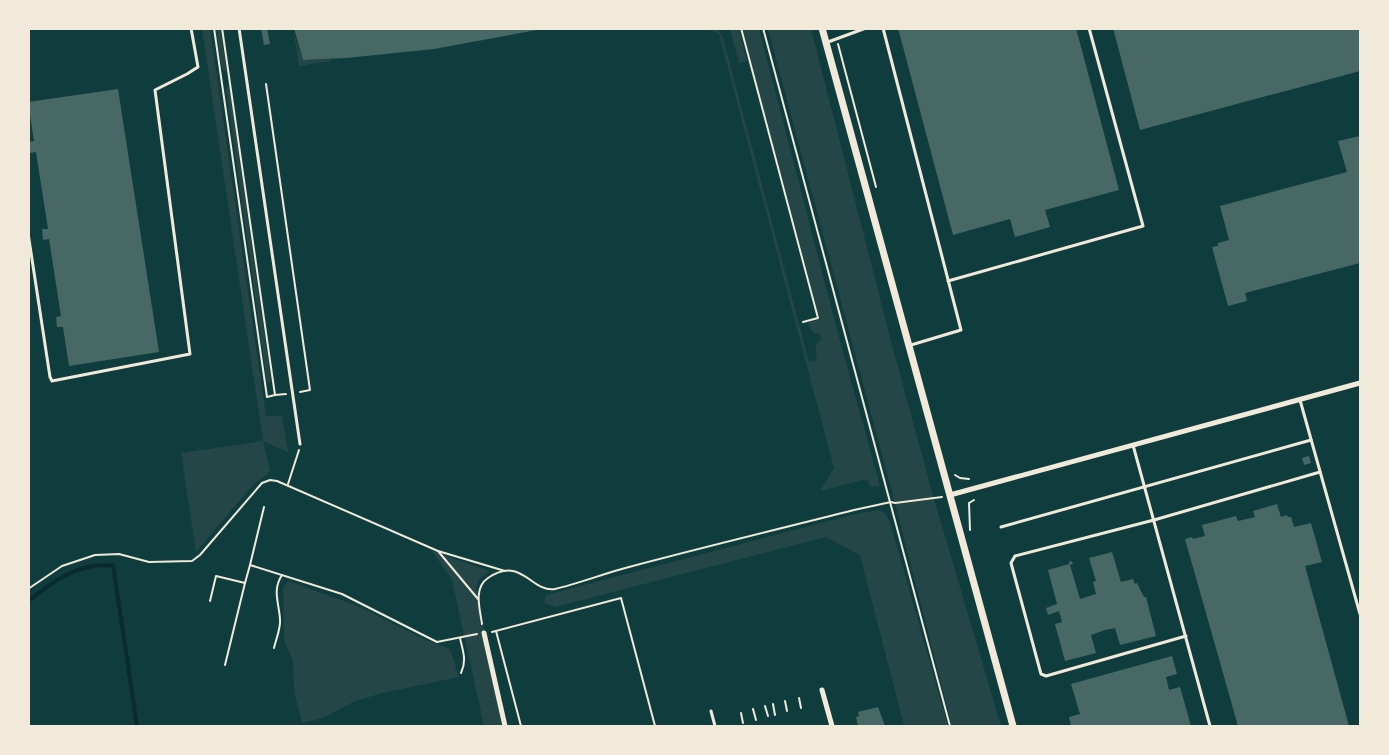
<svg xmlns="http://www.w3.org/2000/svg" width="1389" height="755" viewBox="0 0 1389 755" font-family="Overpass,sans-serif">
  <rect width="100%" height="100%" fill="#0f3d3e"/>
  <g fill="#244646">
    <polygon points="202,29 210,29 266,416 282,416 288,452 263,441 270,472 252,486 196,552 181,453 263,441"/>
    <polygon points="216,29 220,29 227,72 222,69"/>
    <path d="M709,29h9l5,9 86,324 8,-2c-1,-9 -4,-15 4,-20l-1,-6c-8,0 -10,-4 -12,-11l12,-4 -78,-290h17l76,293 45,164 -10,1 -3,-8 -47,12 14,-23 -115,-434z"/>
    <polygon points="739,29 747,61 739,63 730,30"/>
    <polygon points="768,29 811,29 892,345 934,499 1001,726 952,726 895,503"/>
    <polygon points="294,34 303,60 331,59 331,61 299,66"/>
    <polygon points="229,84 271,382 267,383 226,89"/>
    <polygon points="878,510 885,513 890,522 948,726 904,726 860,555 826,537 555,607 544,603 546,595 856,514"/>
    <polygon points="432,551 490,571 479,579 476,588 502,726 484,726 452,580"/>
    <polygon points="288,581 358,606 426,640 450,649 459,677 382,693 353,702 323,718 302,723 294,692 293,661 284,640 283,588"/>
  </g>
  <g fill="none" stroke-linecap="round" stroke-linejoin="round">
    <path stroke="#0a2a2b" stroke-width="4" d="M28,601c19,-14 37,-29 60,-34 8,-2 17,-2 25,-2l24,161"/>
  </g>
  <g fill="#486865">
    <polygon points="261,28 267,28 270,44 264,45"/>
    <polygon points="294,28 542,28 542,29 434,49 346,58 303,60"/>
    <polygon points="898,28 1076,28 1119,190 1045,210 1050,227 1015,237 1010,219 953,235"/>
    <polygon points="1113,28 1360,28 1360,71 1140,130"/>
    <polygon points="118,89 159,352 69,366 63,327 57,327 56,317 61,316 49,239 43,240 42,229 48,229 36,152 30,153 29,142 34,141 28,102"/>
    <polygon points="1360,136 1360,263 1245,293 1247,301 1228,306 1212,247 1218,246 1218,243 1229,240 1220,206 1347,172 1338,141"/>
    <polygon points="1309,456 1311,463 1304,465 1302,458"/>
    <polygon points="1277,504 1281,517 1287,515 1288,517 1291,517 1294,527 1311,523 1322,562 1305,566 1349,726 1238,726 1185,539 1192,537 1193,539 1205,536 1202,525 1236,516 1238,521 1255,517 1253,511"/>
    <polygon points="1112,552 1121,582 1133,579 1135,584 1137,583 1144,597 1146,597 1156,636 1120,645 1115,628 1105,630 1091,635 1096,653 1065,661 1055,624 1062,622 1059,611 1048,615 1046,608 1057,604 1048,570 1069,564 1069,562 1072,561 1073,564 1070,565 1080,599 1096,594 1093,582 1096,581 1089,558"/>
    <polygon points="1172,656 1177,674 1166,677 1169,690 1180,687 1191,726 1071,726 1069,717 1080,714 1071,684"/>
    <polygon points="878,707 885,726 858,726 856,717 859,716 858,712"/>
  </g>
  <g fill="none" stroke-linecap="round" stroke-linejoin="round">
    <g stroke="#f1e9da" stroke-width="2">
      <polyline points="214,28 267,397 275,395"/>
      <polyline points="222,28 275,395 286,394"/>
      <polyline points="741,28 818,318 803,322"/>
      <polyline points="763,28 950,726"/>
      <polyline points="838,44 876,187"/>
      <polyline points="266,84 310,390 300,392"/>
      <polyline points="955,475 960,478 969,479"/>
      <polyline points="288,484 299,450"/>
      <polyline points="970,530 969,503 974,500"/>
      <polyline points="250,565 264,507"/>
      <polyline points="28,589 62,566 95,555 119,554 149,562 192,561 200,555 262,483 270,480 277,481 438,551"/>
      <polyline points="478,599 438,551 505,571"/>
      <polyline points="210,601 216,576 245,583 250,565 342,594 437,642 477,634"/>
      <path d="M482,624c-2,-15 -9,-36 6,-46 34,-23 43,15 67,11 23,-5 50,-16 74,-22 75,-20 150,-38 225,-57l37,-8 4,1 47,-6"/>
      <polyline points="496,631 521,726"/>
      <polyline points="492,632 621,598 655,726"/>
      <path d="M460,638c3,14 7,22 1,35"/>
      <path d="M274,648c2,-9 7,-20 6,-29 -1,-16 -8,-29 2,-44"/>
      <polyline points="225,665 245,583"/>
      <polyline points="799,698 801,708"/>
      <polyline points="785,701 787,711"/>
      <polyline points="773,704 775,715"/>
      <polyline points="765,706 768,716"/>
      <polyline points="753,709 756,720"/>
      <polyline points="741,713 743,723"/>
    </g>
    <g stroke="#f1e9da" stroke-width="3">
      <polyline points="239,28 300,444"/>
      <polyline points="883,28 961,330 911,345"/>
      <polyline points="828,42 866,28"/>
      <polyline points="28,233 50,377 52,381 190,354 155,90 187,74 198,67 191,28"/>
      <polyline points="948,281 1143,226 1089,28"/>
      <polyline points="1300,400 1360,614"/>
      <polyline points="1133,445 1210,726"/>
      <polyline points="1001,527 1311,440"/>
      <polyline points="1186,636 1046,676 1041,674 1011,563 1015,556 1154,520 1320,472"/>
      <polyline points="711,711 715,726"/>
    </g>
    <g stroke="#f1e9da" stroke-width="5">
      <polyline points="950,495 1360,383"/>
      <polyline points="484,633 505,726"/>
      <polyline points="822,690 832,726"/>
    </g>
    <polyline stroke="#f1e9da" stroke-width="7" points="822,28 1013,726"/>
  </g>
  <rect width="1389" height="755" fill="none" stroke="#f1e9da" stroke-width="60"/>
</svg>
